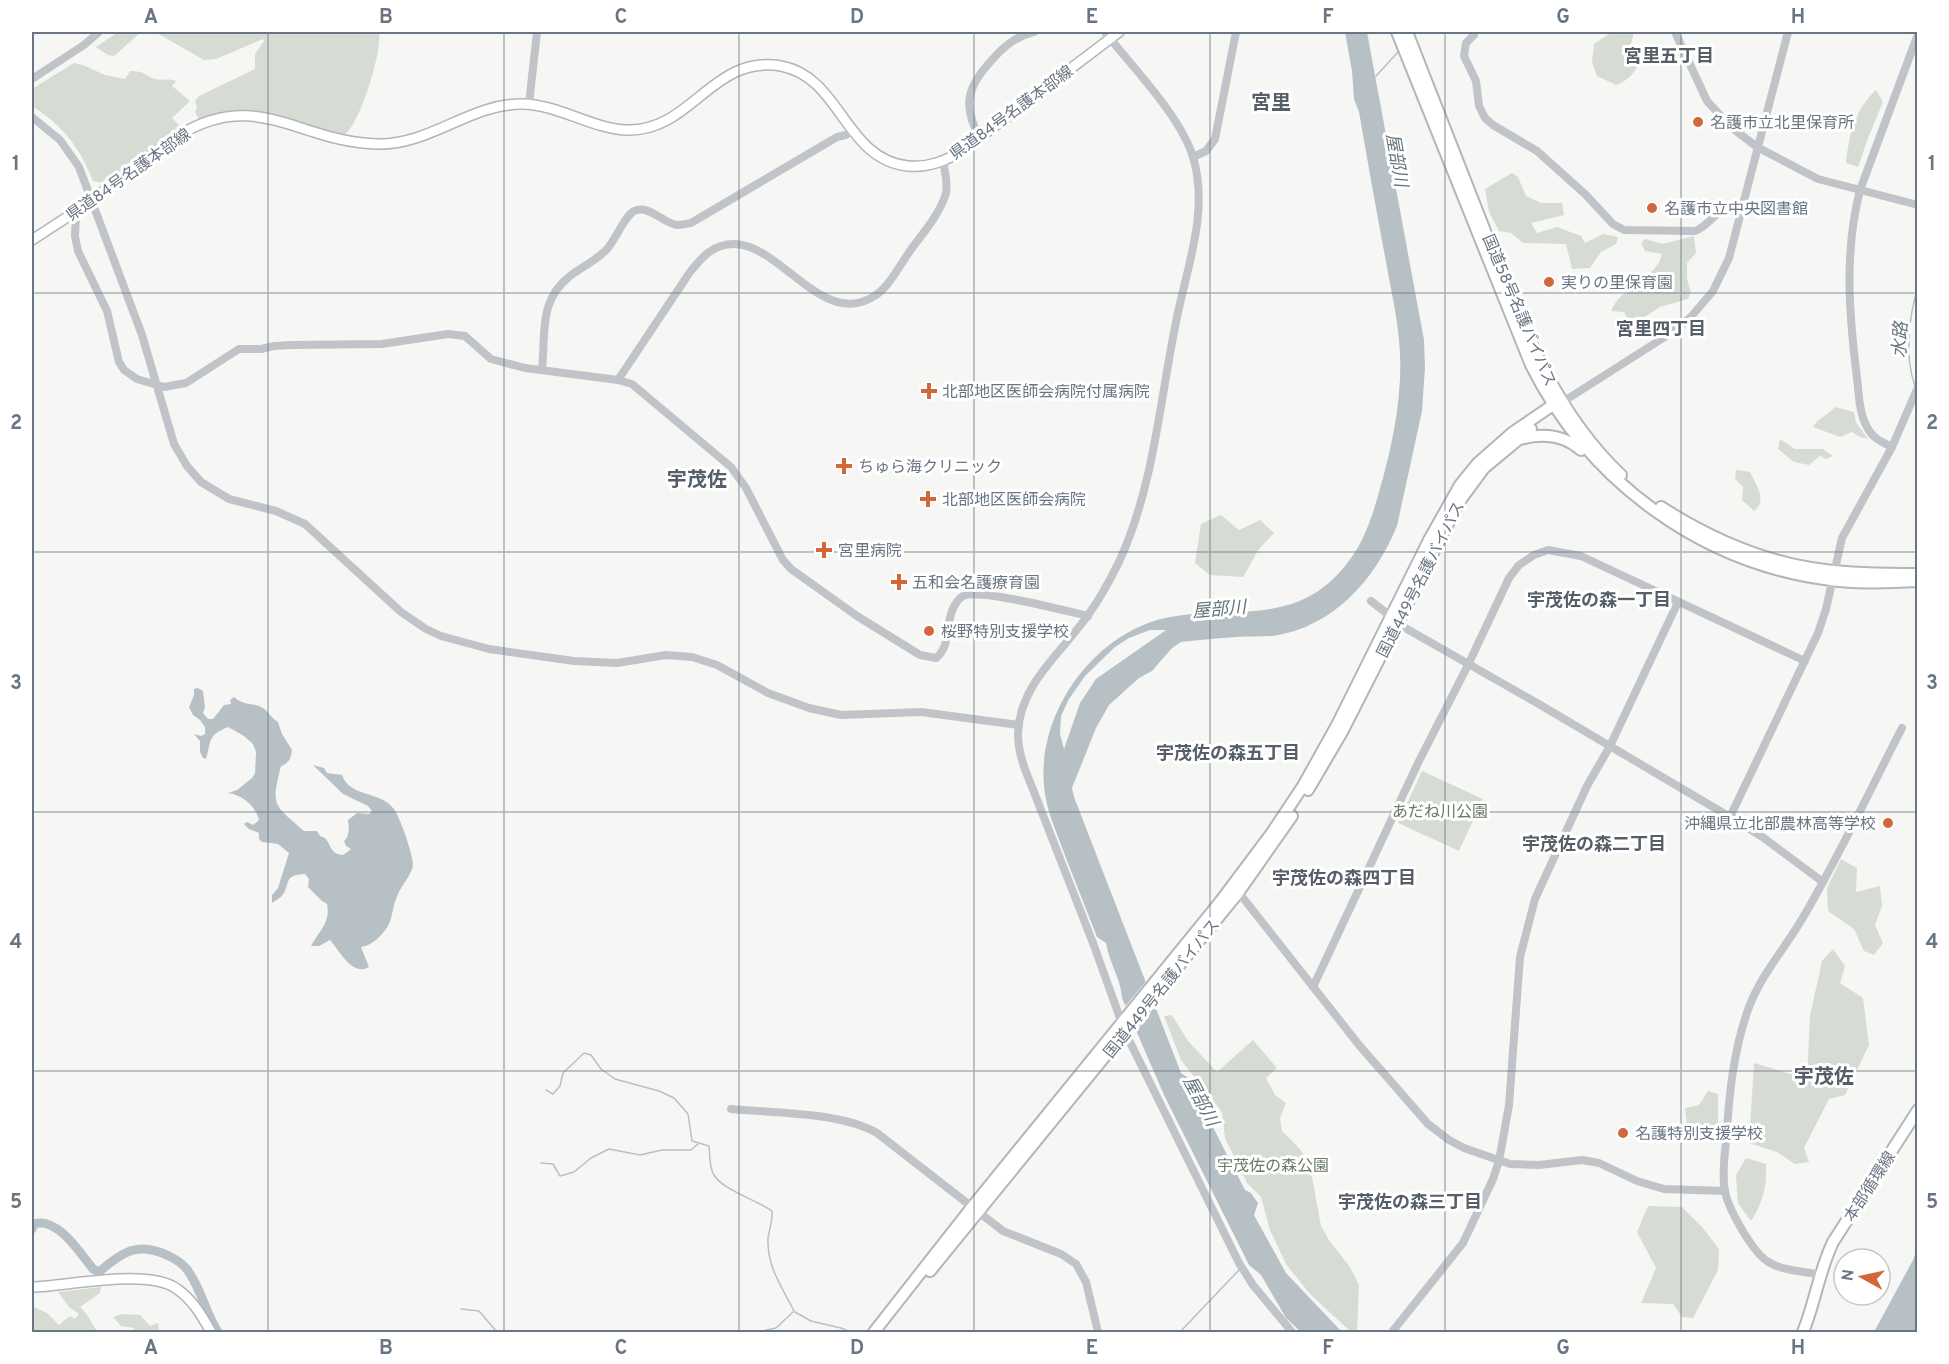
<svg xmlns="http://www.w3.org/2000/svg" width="1949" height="1364" viewBox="0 0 1949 1364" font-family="Overpass,'Noto Sans JP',sans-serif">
  <rect width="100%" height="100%" fill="#f6f7f4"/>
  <g fill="#d6dbd4">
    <polygon points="118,32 141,32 114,56 108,55 96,47"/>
    <path d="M155,32h221l3,1c3,19 -19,93 -36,103 -48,-15 -95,-37 -144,-16l-4,-8 2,-4 -2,-7 4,-5 56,-27v-15l9,-13 -1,-2 -47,20 -12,1z"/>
    <path d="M1612,32h22l-3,12 10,15c-5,13 -12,21 -25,26l-19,-9 -5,-14 2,-18z"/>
    <path d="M74,63l9,2 22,10 20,4 5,-8c15,0 14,4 25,8 7,2 13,-1 21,2l-4,5 18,15 -18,17 10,10 -79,55 -10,-2c-14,-35 -30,-55 -61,-75v-17z"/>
    <path d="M1876,90l7,12 -15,36 -10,29 -12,-4c3,-28 9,-54 30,-73z"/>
    <polygon points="1512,173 1518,177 1526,196 1541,203 1562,203 1564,215 1531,223 1537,233 1557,227 1581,236 1585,243 1603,234 1618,237 1616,244 1601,252 1590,268 1572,269 1566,244 1523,243 1511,233 1499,231 1489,212 1485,189"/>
    <path d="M1694,236l2,17 -9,10v16l4,13 -3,7 -28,8 -29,19 -7,-14 -13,-1c10,-25 45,-31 51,-57l-17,-3 -4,-8 4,-4 17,5z"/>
    <path d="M1835,407l19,5 2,10 12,17 -8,-2 -8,-5 -12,5 -27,-10c4,-8 16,-13 22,-20z"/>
    <polygon points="1780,439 1795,449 1823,449 1833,456 1826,459 1820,456 1809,465 1794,462 1778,449"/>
    <path d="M1736,470l14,2c6,13 18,28 4,39l-12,-11 1,-13 -8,-8z"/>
    <polygon points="1221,515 1239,530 1260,520 1274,533 1259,549 1243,577 1210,575 1195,563 1201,524"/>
    <polygon points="1422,771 1483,799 1459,851 1398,823"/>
    <polygon points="1841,859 1857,868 1856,892 1880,886 1882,906 1875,925 1883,943 1874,955 1864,951 1854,929 1828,911 1827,888"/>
    <polygon points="1833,949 1845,966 1840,983 1863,998 1869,1045 1845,1095 1829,1099 1804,1148 1809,1162 1795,1164 1777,1152 1749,1143 1754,1063 1807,1079 1810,1016 1822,961"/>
    <polygon points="1172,1015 1188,1041 1217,1072 1253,1040 1277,1068 1266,1078 1275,1095 1286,1103 1280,1118 1282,1131 1300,1149 1310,1166 1321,1226 1329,1240 1350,1267 1359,1285 1357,1332 1351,1332 1310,1294 1286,1264 1270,1230 1261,1197 1247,1183 1225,1138 1222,1112 1181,1060 1164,1016"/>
    <polygon points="1708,1091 1718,1094 1718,1134 1705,1140 1687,1126 1685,1108 1699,1105"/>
    <path d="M1746,1158l20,6c1,22 -3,39 -15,57l-13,-18 -2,-28z"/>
    <polygon points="1648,1206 1682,1207 1702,1227 1719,1249 1718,1270 1693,1318 1682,1317 1673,1304 1641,1303 1656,1268 1637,1232"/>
    <path d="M101,1287l-1,6 -20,14c10,9 11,17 18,25h-66v-26l15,7 12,12 11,-9 5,3 4,-5 -10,-7 -11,-15z"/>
    <polygon points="122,1314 140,1315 150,1326 158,1323 159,1332 133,1332 134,1328 121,1326 113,1317"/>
  </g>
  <g fill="#b7c0c5" fill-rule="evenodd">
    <path d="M1345,32h22l57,308 1,27 -3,44 -25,115c-22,54 -64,101 -124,110 -12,1 -25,0 -37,1 -18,1 -37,3 -55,5l-9,6 -20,23 -13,7 -30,27 -13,23 -24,60 2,9 107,276 10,7 5,14 49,96 6,3 7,10 -4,12 32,58 56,59h-41l-15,-14 -25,-43 -12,-10 -85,-170 -42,-97c-1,-19 -13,-36 -16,-55l-9,-6c-11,-28 -22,-56 -33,-84 -6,-18 -15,-36 -18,-54 -16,-78 46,-168 124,-182 65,-12 126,10 175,-51 20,-24 28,-52 36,-81 13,-46 23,-98 18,-145 -2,-25 -8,-49 -12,-73 -10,-52 -19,-104 -28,-155l-5,-13 -2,-28zM1150,630h16l-70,49 -16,24 -16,46 -4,-15 1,-18 8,-17 16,-23 30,-29 14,-9z"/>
    <path d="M198,688l5,3 2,16 -2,6 5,6h5l11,-14 7,-1 -1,-4 4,-3c12,10 20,5 29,11 5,3 8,10 15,14l4,12 10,16c-1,9 -3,13 -11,16 -10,40 -8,38 23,65h13l3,5 5,2c7,8 5,16 18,17l8,-6 -5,-3 -2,-5c6,-5 5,-14 4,-21l9,-7 12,1 3,-3 -4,-5 -25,-12 -30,-29 11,3 3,5 15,2c7,22 38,16 51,33 7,8 20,47 20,57 -1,9 -11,20 -15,29 -9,20 -2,28 -21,45 -5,4 -9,7 -16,8l8,20c-17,10 -29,-16 -39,-27l-11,6h-8c8,-16 20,-23 16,-42l-5,-3 -14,-14 1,-8 -4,-5c-24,1 -13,11 -24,23 -3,2 -6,4 -9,6v-8l6,-7 11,-35 -11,-9 -16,-2 -3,-3v-6l-10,-4 -5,-5 3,-2 6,3 6,-5c-4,-15 -17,-25 -31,-27l9,-3 15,-12 3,-5 1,-21 -3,-8 -9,-8 -16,-9c-21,9 -16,12 -22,32l-3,-1 -3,-6v-11l-6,-7 7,2 4,-2v-7l-5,-7 -7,-5 -4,-8 5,-12v-6z"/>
    <polygon points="1917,1249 1917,1332 1874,1332 1913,1260"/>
  </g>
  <polygon fill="#f6f7f4" points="1148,979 1157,1004 1134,1034 1123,1009"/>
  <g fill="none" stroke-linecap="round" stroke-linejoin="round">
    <g stroke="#b7c0c5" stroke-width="1.5">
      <polyline points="1376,76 1399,51"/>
      <path d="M1915,386c-11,-30 -6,-69 3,-100"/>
      <path d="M546,1090l7,4 7,-8 3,-13 21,-20 7,2 10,14 14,10 44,12 15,7 14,16 4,27 17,5c1,8 0,22 5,29 9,15 41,24 58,36 1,10 -3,18 -4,28 -1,28 14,48 26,72"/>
      <polyline points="541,1163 553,1164 560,1176 574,1172 591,1158 609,1149 640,1155 662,1150 691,1150 698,1144"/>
      <polyline points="461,1309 479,1311 497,1332"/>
      <polyline points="795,1312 811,1321 841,1328 850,1332"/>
      <polyline points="757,1332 776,1328 793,1312"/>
      <polyline points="1180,1332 1239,1270"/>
    </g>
    <path stroke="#b7c0c5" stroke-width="9" d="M32,1229l2,-5c23,-8 46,29 59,45l6,3c24,-21 40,-31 70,-16 8,4 17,10 21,18 12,18 16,40 28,58"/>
    <g stroke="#b2b5b9" stroke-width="12">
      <g id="primary">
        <path d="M32,240l46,-30 103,-76c77,-46 120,9 197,10 52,1 92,-40 143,-40 37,0 69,24 105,26 65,3 86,-76 155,-64 60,11 64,94 127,100 21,2 38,-5 55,-16l156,-118"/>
        <path d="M32,1287c36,-1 116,-19 145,2 16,11 25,27 34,43"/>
      </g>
    </g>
    <g stroke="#b3b6b9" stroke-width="14">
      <g id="trunk">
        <path d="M1397,32l134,333c58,116 170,199 300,215 28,4 58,2 87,1"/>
        <path d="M1407,32c26,66 52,132 78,199 35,88 66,178 136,244"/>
        <path d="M1520,439c22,-6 44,-4 61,11"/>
        <path d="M1661,507c50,32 104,56 164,63 30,4 62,4 93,4"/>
        <polyline points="1308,790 1342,732 1459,502 1484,468 1531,429"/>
        <polyline points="930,1271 1238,893 1292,816"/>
        <polyline points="874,1332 972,1207 1220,902 1271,834 1303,786 1337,725 1429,540 1460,485 1478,463 1512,433 1553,405 1561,403"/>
        <path d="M1803,1332c12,-29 16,-61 30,-90l85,-132"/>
      </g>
    </g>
    <g stroke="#c0c3c7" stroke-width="8">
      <path d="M1105,32c27,35 75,83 88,125 17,56 -8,115 -18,170 -16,80 -22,163 -57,237 -9,18 -19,36 -30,51 -26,38 -69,69 -70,119 0,19 7,36 14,53l61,156 32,89 114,231 14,22 39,47"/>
      <polyline points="1675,32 1707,101 1731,127 1757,147 1818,179 1918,205"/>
      <path d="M1474,35l-8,8 -2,13 12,25 3,25 6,12 8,7 44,26 48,43 28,30 11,6 71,1c12,-4 21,-19 34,-26l13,2"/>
      <polyline points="32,79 84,45 99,32"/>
      <polyline points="529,104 537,32"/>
      <polyline points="32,117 60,140 79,167 142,335 174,444 187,466 201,482 229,499 276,511 305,524 401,612 426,629 441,636 489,649 574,661 617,663 666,655 692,657 717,665 768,693 809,708 841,715 921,712 1019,725"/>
      <path d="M980,138c-18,-32 -13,-51 11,-77 13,-15 24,-24 43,-29"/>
      <polyline points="1193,157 1206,151 1215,139 1236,32"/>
      <path d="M76,216l-1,20 3,15 29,60 12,51 5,8 13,9 27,8 22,-4 53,-34h22l13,-3 18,-1 90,-1 66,-10 17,2 26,23 34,9 93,12 14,4 99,83 15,21 37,72 8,9 66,47 63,39 16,3c14,-11 10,-31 16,-47 2,-5 6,-12 11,-15 16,-8 103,15 125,20"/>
      <path d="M542,369c4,-36 -4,-68 28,-93 12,-9 27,-16 37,-27 9,-10 17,-32 27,-38 14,-7 29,12 43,14 5,0 9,-1 14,-2l146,-86 9,-2 6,-4"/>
      <path d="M618,380l72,-108c6,-7 11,-14 19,-20 59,-40 106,85 167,43 15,-10 27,-36 39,-51 11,-14 26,-33 31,-51 2,-10 -1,-21 -3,-32"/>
      <polyline points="1561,403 1671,333 1690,318 1713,291 1729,258 1788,32"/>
      <path d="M1892,447c-10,-5 -20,-9 -25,-20 -8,-14 -8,-33 -10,-49 -8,-64 -13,-125 3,-188l58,-156"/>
      <polyline points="1371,601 1407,629 1537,703 1730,817 1761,836 1823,882"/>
      <polyline points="1730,817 1818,633 1826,609 1842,538 1892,447 1918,387"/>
      <polyline points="1236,889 1359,1045 1428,1124 1449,1140 1464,1148 1510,1164 1539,1165 1582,1160 1599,1163 1637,1181 1664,1189 1725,1191"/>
      <polyline points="1313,987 1418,763 1468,665 1509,578 1519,565 1534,555 1548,550 1581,556 1805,661"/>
      <path d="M731,1109c43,4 109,3 146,24l126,98 58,23 15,10 10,18 12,50"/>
      <path d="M1820,1275c-16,-4 -39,-4 -53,-14 -15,-10 -38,-51 -42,-69 -3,-16 -1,-34 1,-50 3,-45 7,-92 23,-135 13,-34 38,-61 56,-93 35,-60 65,-124 97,-186"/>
      <polyline points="1392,1332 1463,1243 1493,1179 1499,1161 1509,1105 1520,957 1535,899 1587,786 1610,746 1678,602"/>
    </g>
    <use href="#primary" stroke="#fff" stroke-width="9"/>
    <use href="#trunk" stroke="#fff" stroke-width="10"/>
  </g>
  <path fill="none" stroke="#697582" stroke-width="1.5" stroke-opacity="0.55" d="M268,32v1300M504,32v1300M739,32v1300M974,32v1300M1210,32v1300M1445,32v1300M1681,32v1300M32,293h1886M32,552h1886M32,812h1886M32,1071h1886"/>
  <g fill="#d1673a" stroke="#fff" stroke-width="2">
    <circle cx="1698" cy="122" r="6"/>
    <circle cx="1652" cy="208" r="6"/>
    <circle cx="1549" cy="282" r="6"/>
    <path d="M926 382h6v6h6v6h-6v6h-6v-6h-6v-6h6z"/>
    <path d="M841 457h6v6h6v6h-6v6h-6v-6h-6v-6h6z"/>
    <path d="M925 490h6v6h6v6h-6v6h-6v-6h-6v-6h6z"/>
    <path d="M821 541h6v6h6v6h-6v6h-6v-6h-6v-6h6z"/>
    <path d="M896 573h6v6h6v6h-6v6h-6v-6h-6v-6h6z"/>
    <circle cx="929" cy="631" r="6"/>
    <circle cx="1888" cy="823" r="6"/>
    <circle cx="1623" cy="1133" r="6"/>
  </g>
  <g text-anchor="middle" stroke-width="6" stroke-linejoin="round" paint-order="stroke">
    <g font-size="16" fill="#697582" stroke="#fff">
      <text transform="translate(1011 112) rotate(-36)" y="6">県道84号名護本部線</text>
      <text transform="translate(128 174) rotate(-35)" y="6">県道84号名護本部線</text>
      <text transform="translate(1520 310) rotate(67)" y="6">国道58号名護バイパス</text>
      <text transform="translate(1420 579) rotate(-63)" y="6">国道449号名護バイパス</text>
      <text transform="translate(1161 988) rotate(-51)" y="6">国道449号名護バイパス</text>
      <text transform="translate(1869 1186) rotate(-57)" y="6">本部循環線</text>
    </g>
    <g font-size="16" fill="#697582" stroke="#fff" text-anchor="start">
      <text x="1710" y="128">名護市立北里保育所</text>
      <text x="1664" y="214">名護市立中央図書館</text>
      <text x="1561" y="288">実りの里保育園</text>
      <text x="942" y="397">北部地区医師会病院付属病院</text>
      <text x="858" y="472">ちゅら海クリニック</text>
      <text x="942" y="505">北部地区医師会病院</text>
      <text x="838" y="556">宮里病院</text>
      <text x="912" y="588">五和会名護療育園</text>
      <text x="941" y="637">桜野特別支援学校</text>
      <text x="1876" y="829" text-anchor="end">沖縄県立北部農林高等学校</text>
      <text x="1635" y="1139">名護特別支援学校</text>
    </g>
    <g font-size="16" fill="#6a7a67" stroke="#fff">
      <text x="1440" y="817">あだね川公園</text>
      <text x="1273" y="1171">宇茂佐の森公園</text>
    </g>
    <g font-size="18" font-weight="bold" fill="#565f68" stroke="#fff">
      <text x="1669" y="62">宮里五丁目</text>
      <text x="1661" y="335">宮里四丁目</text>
      <text x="1599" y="606">宇茂佐の森一丁目</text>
      <text x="1228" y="759">宇茂佐の森五丁目</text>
      <text x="1594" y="850">宇茂佐の森二丁目</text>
      <text x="1344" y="884">宇茂佐の森四丁目</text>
      <text x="1410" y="1208">宇茂佐の森三丁目</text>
    </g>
    <g font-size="18" font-style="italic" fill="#65767e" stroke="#fff">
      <text transform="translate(1397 160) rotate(80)" y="6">屋部川</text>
      <text transform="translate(1900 340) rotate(-87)" y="6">水路</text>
      <text transform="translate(1219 609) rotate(-5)" y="6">屋部川</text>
      <text transform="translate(1201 1101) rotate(62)" y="6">屋部川</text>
    </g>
    <g font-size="20" font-weight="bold" fill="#565f68" stroke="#fff">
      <text x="1271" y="109">宮里</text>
      <text x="697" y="486">宇茂佐</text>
      <text x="1824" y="1083">宇茂佐</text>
    </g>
  </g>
  <rect width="1949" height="1364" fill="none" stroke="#ffffff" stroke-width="66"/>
  <g transform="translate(1862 1277) rotate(278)"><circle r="28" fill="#ffffff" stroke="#c3c8cd" stroke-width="1.5"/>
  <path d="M0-4.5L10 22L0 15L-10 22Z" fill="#d1673a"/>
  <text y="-9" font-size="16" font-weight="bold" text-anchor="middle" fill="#697582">N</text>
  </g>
  <rect x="33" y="33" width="1883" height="1298" fill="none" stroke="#697582" stroke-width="2"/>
  <g font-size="20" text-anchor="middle" font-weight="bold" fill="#697582">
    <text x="151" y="23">A</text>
    <text x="386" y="23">B</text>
    <text x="621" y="23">C</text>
    <text x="857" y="23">D</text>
    <text x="1092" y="23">E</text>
    <text x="1328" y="23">F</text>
    <text x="1563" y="23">G</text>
    <text x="1798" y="23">H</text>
    <text x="16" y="170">1</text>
    <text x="1932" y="170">1</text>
    <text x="16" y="429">2</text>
    <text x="1932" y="429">2</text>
    <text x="16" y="689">3</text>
    <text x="1932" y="689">3</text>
    <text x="16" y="948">4</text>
    <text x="1932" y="948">4</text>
    <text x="16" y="1208">5</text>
    <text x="1932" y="1208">5</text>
    <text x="151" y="1354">A</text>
    <text x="386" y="1354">B</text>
    <text x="621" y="1354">C</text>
    <text x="857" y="1354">D</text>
    <text x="1092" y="1354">E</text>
    <text x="1328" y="1354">F</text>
    <text x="1563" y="1354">G</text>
    <text x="1798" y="1354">H</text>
  </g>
</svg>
